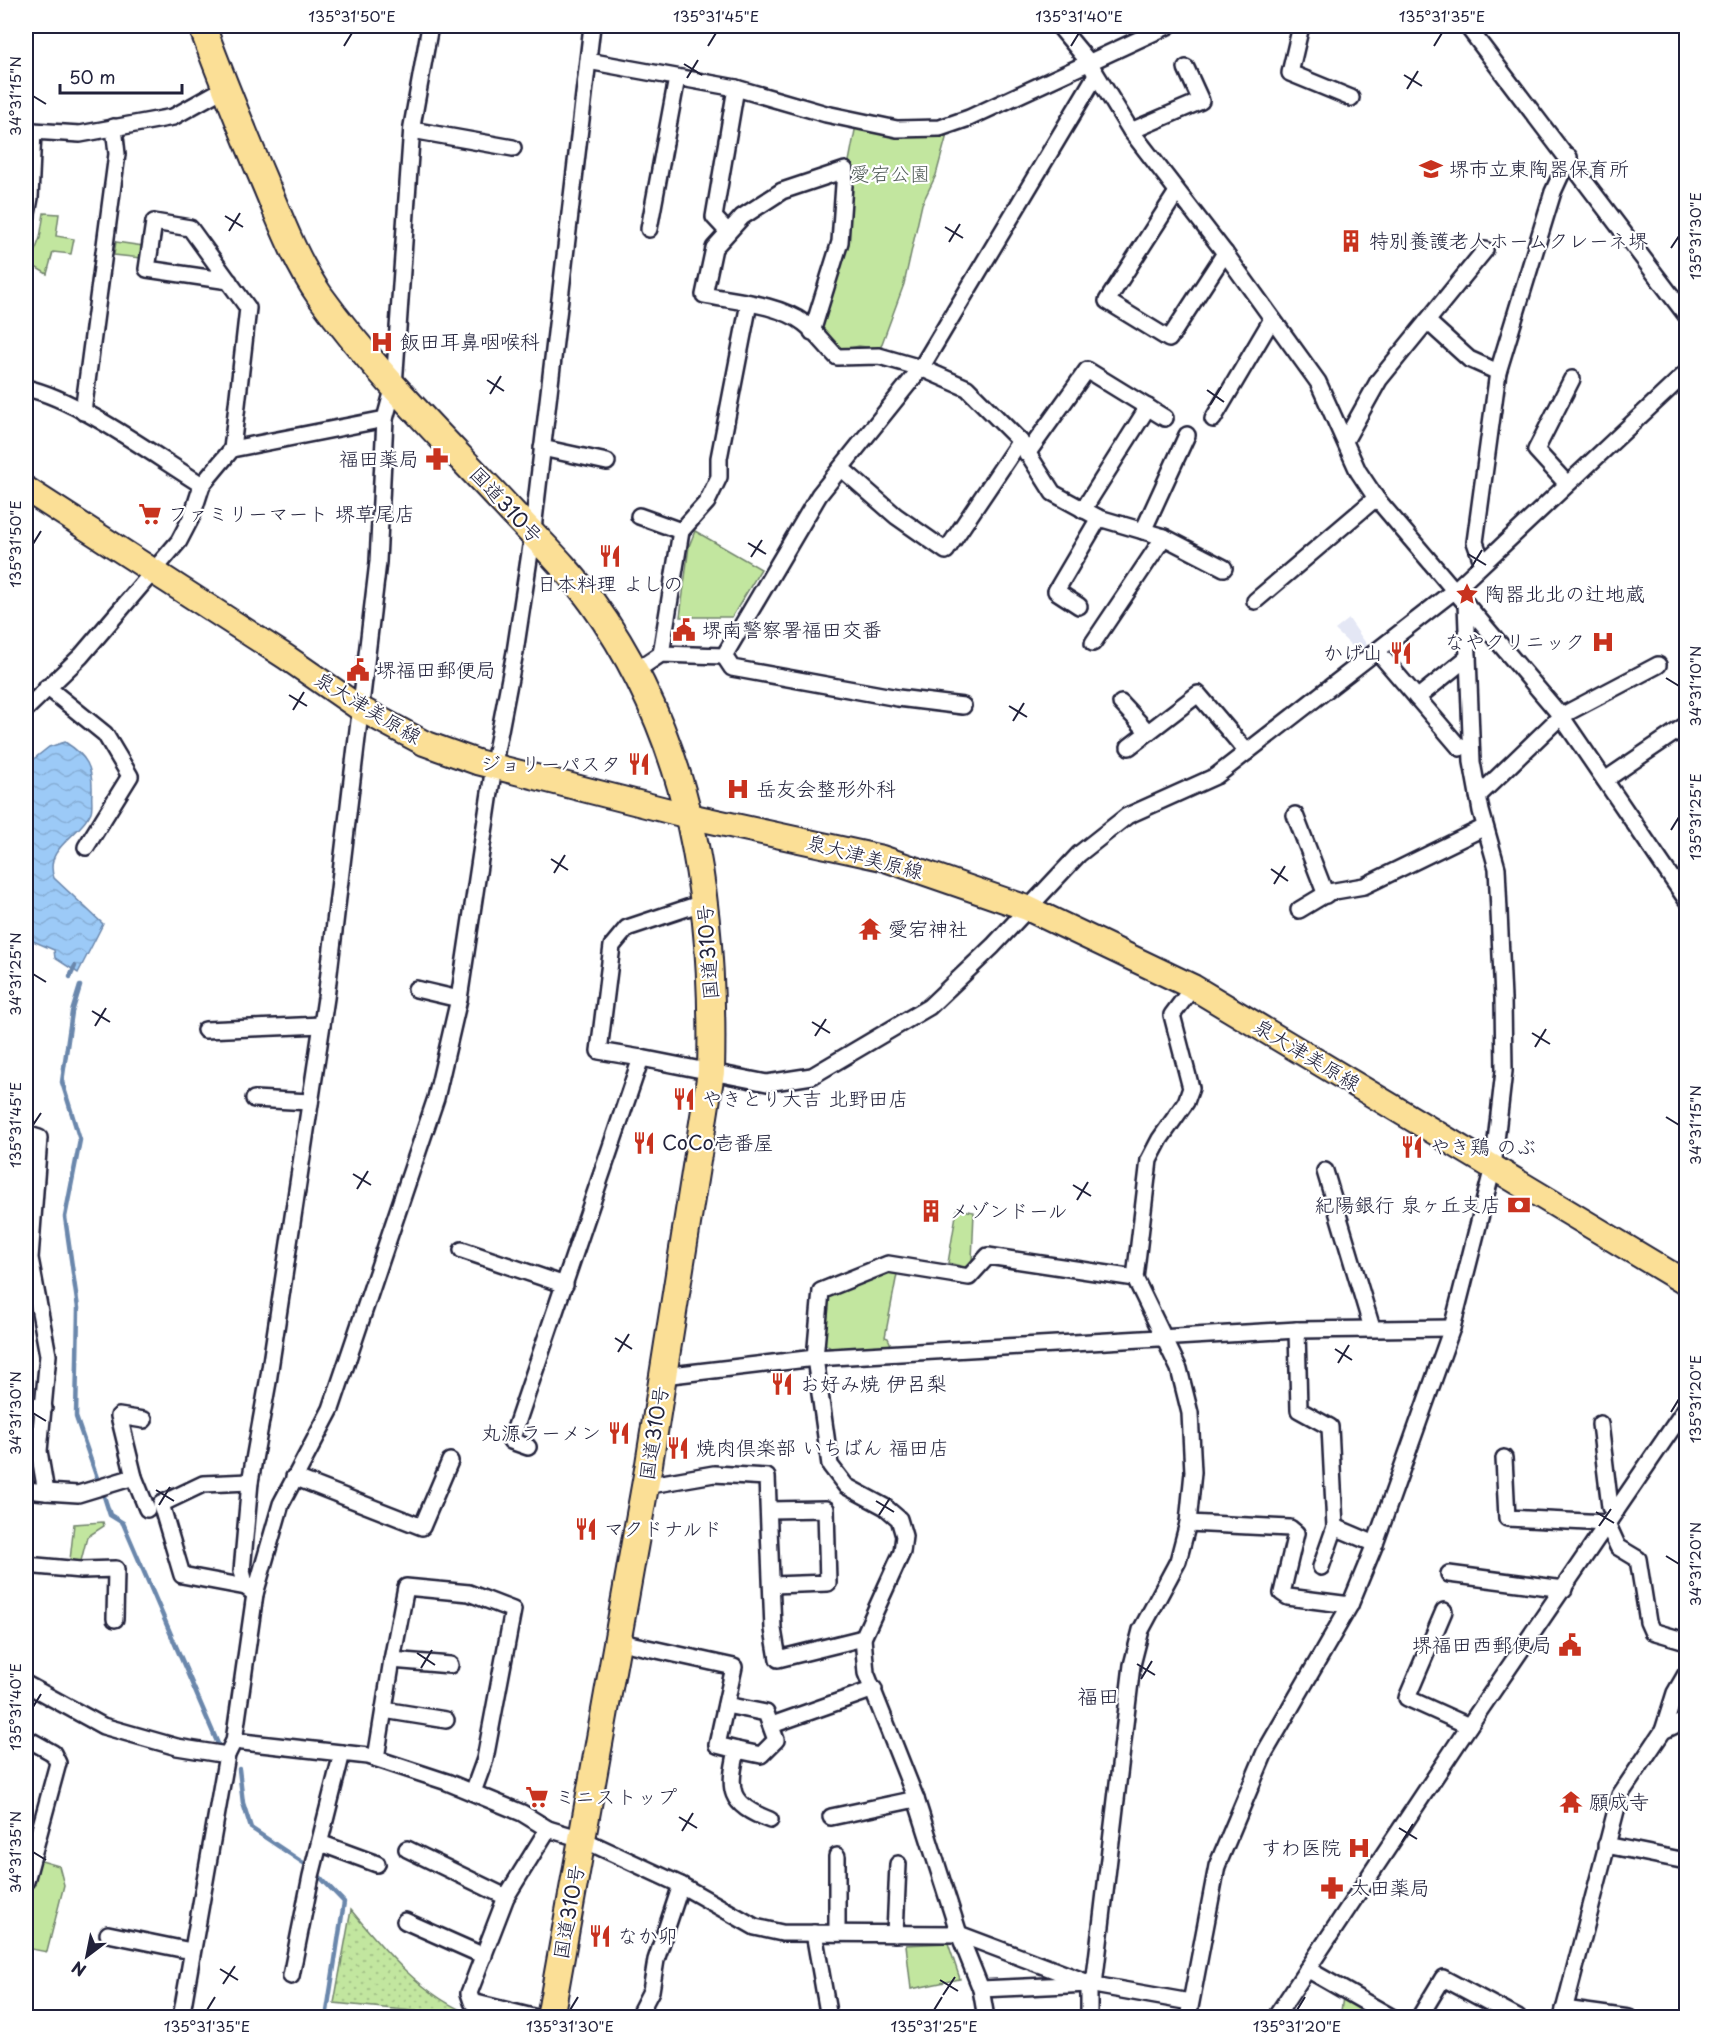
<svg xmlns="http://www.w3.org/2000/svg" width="1712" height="2043" viewBox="0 0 1712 2043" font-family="'Playpen Sans','Klee One',sans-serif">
  <defs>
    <pattern id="grass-dots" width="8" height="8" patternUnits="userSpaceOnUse" patternTransform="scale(1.5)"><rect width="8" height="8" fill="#c2e69f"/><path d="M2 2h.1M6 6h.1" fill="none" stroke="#a6c58a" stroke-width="1.8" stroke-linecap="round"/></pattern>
    <pattern id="water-waves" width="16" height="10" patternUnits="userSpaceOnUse" patternTransform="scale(1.5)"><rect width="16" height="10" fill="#9ccaf7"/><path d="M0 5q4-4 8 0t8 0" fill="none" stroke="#86add5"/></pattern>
  </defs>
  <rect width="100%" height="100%" fill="#fff"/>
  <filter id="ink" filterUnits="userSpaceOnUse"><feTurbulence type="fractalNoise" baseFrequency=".0167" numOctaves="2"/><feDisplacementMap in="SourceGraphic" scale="12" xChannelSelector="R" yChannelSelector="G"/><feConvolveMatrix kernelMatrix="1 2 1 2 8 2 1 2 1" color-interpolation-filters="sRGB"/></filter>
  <g filter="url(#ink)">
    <polygon fill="#e4e7f5" points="1349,619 1367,645 1358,652 1335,630"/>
    <path fill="url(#grass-dots)" stroke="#72846d" stroke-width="1.5" d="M351,1910c32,39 73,88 122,105v2l-139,-14z"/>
    <g fill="#c2e69f" stroke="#72846d" stroke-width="1.5">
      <polygon points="856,125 948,131 936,175 922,204 904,284 880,349 859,346 841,350 817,328"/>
      <polygon points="44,213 59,214 56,236 74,239 71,254 53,252 47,274 30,264 40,238"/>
      <polygon points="116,242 143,246 141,258 114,255"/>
      <polygon points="695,531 761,569 732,617 680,617 689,546"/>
      <polygon points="957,1209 974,1212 972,1261 965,1267 948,1263"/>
      <polygon points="885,1272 897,1274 885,1337 888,1338 892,1347 834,1350 822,1342 827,1299 834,1291"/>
      <polygon points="103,1522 104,1526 87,1537 81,1561 70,1560 74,1524"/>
      <polygon points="38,1860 59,1866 64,1885 47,1952 26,1948 26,1909"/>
      <polygon points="948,1943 960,1979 911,1989 906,1945"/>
      <polygon points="1343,1997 1363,2008 1357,2017 1340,2018"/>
    </g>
    <path fill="url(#water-waves)" stroke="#6b87ac" stroke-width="1.5" d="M65,742c22,14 28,25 27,51 -1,5 1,14 -1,19 -10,24 -48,35 -37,66l49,46 -25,49 -23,-15 -1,-8 -28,-12v-173l23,-18z"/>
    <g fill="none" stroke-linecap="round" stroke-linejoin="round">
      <g stroke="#6b87ac" stroke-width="4.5">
        <polyline points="26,720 34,711"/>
        <polyline points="70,977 75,966"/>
        <polyline points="80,986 72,1012 62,1082 80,1140 65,1217 78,1308 76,1417 97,1478"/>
        <polyline points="103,1493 110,1515 123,1523 218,1744"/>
        <polyline points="239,1769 243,1803 251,1828 308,1866"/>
        <polyline points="319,1876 344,1902 326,2018"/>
      </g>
      <g stroke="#22223b" stroke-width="20">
        <g id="minor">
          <polyline points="1059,26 1088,61 1131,131 1225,253 1318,382 1358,471 1376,498 1561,716 1686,899"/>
          <polyline points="1301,26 1290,73 1351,98"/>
          <polyline points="1467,26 1686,315"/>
          <polyline points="588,61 736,88 826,114 897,129 940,128 969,118 1168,26"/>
          <polyline points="412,130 513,148"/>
          <polyline points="1131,131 1201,101 1186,68"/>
          <polyline points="1177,192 1107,301 1169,339 1225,253"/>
          <polyline points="26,219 30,198 33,131 80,134 173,117 225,88"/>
          <polyline points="649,229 677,78"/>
          <polyline points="728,232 714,217 736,88"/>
          <polyline points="229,281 147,269 154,222 190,228 248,308 232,449"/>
          <polyline points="1427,321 1469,359 1498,372"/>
          <path d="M812,332l28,-90 5,-72 -63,21 -40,26 -28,31 -10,47c30,6 75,9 100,28 12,9 22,23 33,34l42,-1 42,12 46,20 53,53 33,52 46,25 65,19 60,31"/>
          <path d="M26,388c52,11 129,68 176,97"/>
          <polyline points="83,412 117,154 114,127"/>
          <polyline points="1213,419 1272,319"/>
          <polyline points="1346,439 1379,380 1485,250"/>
          <polyline points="542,448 607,462"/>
          <polyline points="1027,454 1087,370 1165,418"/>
          <polyline points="841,468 896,516 946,551 1020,441"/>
          <polyline points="1567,484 1536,450 1572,379"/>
          <polyline points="1083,510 1148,407"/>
          <polyline points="639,516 681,531"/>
          <polyline points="1143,531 1187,435"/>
          <polyline points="1482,562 1475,542 1498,372 1553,192 1569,157"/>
          <polyline points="1255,601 1376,498"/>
          <polyline points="1079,606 1056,591 1099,518"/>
          <polyline points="1093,643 1164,537"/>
          <polyline points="1377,651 1460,748"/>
          <polyline points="661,654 681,531 707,502 719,477 719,458 749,303"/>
          <polyline points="724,656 732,668 898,698 963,706"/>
          <polyline points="637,670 661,654 724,656 819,495 921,368 1096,75"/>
          <polyline points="47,687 105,734 130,776 86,847"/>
          <polyline points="1417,698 1468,657"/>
          <polyline points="1121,703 1148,732"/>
          <polyline points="26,709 81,656 179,541 192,516 202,485 232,449 385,419"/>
          <polyline points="1129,747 1198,694 1247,752"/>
          <polyline points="1605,780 1686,725"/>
          <polyline points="1478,796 1561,716 1658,665"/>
          <polyline points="1295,815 1326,895"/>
          <polyline points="1299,910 1329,892 1364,886 1485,827"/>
          <polyline points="416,989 459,999"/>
          <polyline points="205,1030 322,1025"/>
          <polyline points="641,1058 599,1051 612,946 627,928 705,902"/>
          <polyline points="254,1099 310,1102"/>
          <polyline points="26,1134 39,1138 30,1258 48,1355 39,1451 46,1492 26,1490"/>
          <polyline points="1325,1171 1372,1328"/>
          <polyline points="462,1250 565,1285"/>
          <polyline points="1297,1330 1299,1410 1330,1427 1335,1527 1321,1567"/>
          <polyline points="663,1376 815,1358 1297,1330 1452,1328"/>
          <polyline points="26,1405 44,1408"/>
          <polyline points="144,1420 119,1416 134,1477 147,1509"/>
          <polyline points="1600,1424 1610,1507 1616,1511"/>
          <polyline points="528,1447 511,1441 641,1058 767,1083 812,1076 929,1007 993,946 1079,854 1127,816 1216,776 1455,590 1686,373"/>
          <polyline points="1504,1458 1507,1518 1607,1523 1618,1547 1638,1559 1648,1622 1652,1631 1686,1641"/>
          <polyline points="294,1477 422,1527 450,1461"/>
          <polyline points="645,1486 714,1474 767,1477 773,1629 778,1659 863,1638"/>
          <polyline points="46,1492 78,1494 134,1477"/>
          <polyline points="769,1510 826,1509 828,1583 772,1585"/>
          <polyline points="1188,1523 1290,1528 1296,1533 1282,1593 1288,1597 1350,1605"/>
          <polyline points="1335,1527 1375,1544"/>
          <polyline points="26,1565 81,1570 116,1569 115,1619"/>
          <polyline points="1449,1574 1564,1589"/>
          <polyline points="246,1587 182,1575 161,1504 203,1484 250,1482"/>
          <polyline points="255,1594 246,1587 242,1571 250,1482 268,1382 326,998 378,562 385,419 394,386 412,126 430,26"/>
          <polyline points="1444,1611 1407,1698 1469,1726"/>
          <path d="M616,1641l118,26 -17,78 20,5c-9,41 -9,54 33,70"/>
          <polyline points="450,1665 392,1660 406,1587 469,1593 513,1610 485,1759 473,1792"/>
          <polyline points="26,1684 103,1726 177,1747 227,1755"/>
          <polyline points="726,1705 766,1713 776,1740 761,1755 737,1750"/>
          <polyline points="384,1710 446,1720"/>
          <polyline points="772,1725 874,1689"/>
          <polyline points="1663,1731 1675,1693 1686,1674"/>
          <polyline points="26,1738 53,1753 58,1763 26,1881"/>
          <polyline points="234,1741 368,1756 447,1782 522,1813 548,1829 582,1839 681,1885 755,1927 782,1933 959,1934 1094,1985 1190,2002"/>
          <polyline points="376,1758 392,1660"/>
          <polyline points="831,1817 916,1799"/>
          <polyline points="320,1843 377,1864"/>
          <polyline points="1606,1845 1686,1861"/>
          <polyline points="407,1849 506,1897"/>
          <polyline points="837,1856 837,1933"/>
          <polyline points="405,1921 484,1956"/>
          <polyline points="814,1933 829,2018"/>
          <polyline points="108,1934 191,1951"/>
          <polyline points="895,1934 898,1864"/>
          <polyline points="1307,1969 1393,2018"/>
          <polyline points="291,1976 311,1876 342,1753"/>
          <polyline points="1094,1985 1132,1665 1141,1630 1178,1561 1188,1523 1193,1472 1190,1413 1179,1369 1135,1278 1149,1160 1160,1139 1186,1102 1191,1088 1172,1015 1193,987"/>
          <polyline points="981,1989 986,2018"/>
          <polyline points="1564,2009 1629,2018"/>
          <polyline points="181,2018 227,1755 234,1741 255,1594 281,1504 331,1409 436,1098 459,999 497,746 515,652 531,546 592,26"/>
          <polyline points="537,2018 472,2002 469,1993 506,1897 548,1829"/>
          <polyline points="637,2018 651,1991 656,1960 681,1885"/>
          <polyline points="1089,2018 1089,1984 981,1989 959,1934 916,1799 866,1673 863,1638 902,1552 904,1536 899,1519 885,1507 846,1486 830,1465 815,1358 821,1291 888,1264 969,1277 988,1256 1135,1278"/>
          <polyline points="1188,2018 1217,1866 1265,1752 1350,1605 1375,1544 1452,1328 1493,1167 1504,1071 1503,999 1497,868 1481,811 1472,762 1466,603"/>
          <polyline points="1275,2018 1469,1726 1686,1408"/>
          <polyline points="1419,2018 1443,1978 1518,2018"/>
          <polyline points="1562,2018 1620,1795 1663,1731 1686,1720"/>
        </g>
      </g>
      <g stroke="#22223b" stroke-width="28">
        <polyline id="primary" points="26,489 286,657 361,709 424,743 477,762 689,816 882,858 1027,908 1193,987 1686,1283"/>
      </g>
      <g stroke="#22223b" stroke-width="30">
        <path id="trunk" d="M202,26c20,54 42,108 65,162 15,36 30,75 53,108 56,78 127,146 192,216 27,29 57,58 80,90 101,140 123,301 119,470l-62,392 -99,554"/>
      </g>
      <use href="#minor" stroke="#fff" stroke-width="15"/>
      <use href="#primary" stroke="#fbdf96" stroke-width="24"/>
      <use href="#trunk" stroke="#fbdf96" stroke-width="26"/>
    </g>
  </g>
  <path fill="none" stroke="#22223b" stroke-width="2" d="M344,46l8,-13M708,46l8,-13M1071,46l8,-13M1434,46l8,-13M684,64l18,11M1404,75l18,11M687,78l11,-18M1407,89l11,-18M33,96l13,8M225,216l18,11M945,227l18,11M229,231l11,-18M949,242l11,-18M1671,248l8,-12M487,380l17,11M1207,390l17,12M490,394l11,-18M1210,405l11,-18M748,543l18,11M33,544l8,-13M1468,554l18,11M751,557l11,-17M1471,568l11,-18M1666,678l13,8M289,695l18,11M1009,706l18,11M293,710l11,-18M1013,721l11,-18M1671,830l8,-13M551,859l17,11M1271,869l17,12M554,873l11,-18M1274,884l11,-18M33,974l13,8M92,1011l18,11M812,1022l18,11M95,1026l11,-18M1532,1033l18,11M815,1036l11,-17M1535,1047l11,-18M1666,1117l13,8M33,1125l8,-12M353,1174l18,11M1073,1185l18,11M357,1189l11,-18M1077,1200l11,-18M615,1338l17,11M1335,1349l17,11M618,1352l11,-18M1338,1363l11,-18M1671,1412l8,-13M33,1413l13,8M156,1490l18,11M876,1501l18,11M159,1505l11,-18M1596,1512l18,11M879,1515l11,-17M1599,1526l12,-17M1666,1556l13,8M417,1653l18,12M1137,1664l18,11M421,1668l11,-18M1141,1679l11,-18M33,1707l8,-13M679,1817l18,11M1399,1828l18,11M682,1831l11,-18M1402,1842l11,-18M33,1852l13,8M220,1969l18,11M940,1980l18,11M223,1984l12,-18M943,1995l12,-18M207,2010l8,-13M570,2010l8,-13M934,2010l8,-13M1297,2010l8,-13"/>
  <defs>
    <g id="school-bare" transform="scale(1.8)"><path d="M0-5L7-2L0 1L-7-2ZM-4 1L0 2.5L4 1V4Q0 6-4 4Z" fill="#c8321e" stroke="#fff" stroke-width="2.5" paint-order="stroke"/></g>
    <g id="building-bare" transform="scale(1.8)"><path d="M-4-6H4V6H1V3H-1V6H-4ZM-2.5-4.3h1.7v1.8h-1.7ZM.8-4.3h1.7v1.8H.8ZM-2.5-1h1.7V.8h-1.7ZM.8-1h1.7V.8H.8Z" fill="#c8321e" stroke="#fff" stroke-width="2.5" paint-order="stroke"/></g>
    <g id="hospital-bare" transform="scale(1.8)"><path d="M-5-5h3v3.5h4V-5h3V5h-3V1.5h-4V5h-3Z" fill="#c8321e" stroke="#fff" stroke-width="2.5" paint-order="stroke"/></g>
    <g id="pharmacy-bare" transform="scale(1.8)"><path d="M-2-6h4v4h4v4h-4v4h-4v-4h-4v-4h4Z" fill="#c8321e" stroke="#fff" stroke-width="2.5" paint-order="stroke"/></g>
    <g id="supermarket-bare" transform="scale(1.8)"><path d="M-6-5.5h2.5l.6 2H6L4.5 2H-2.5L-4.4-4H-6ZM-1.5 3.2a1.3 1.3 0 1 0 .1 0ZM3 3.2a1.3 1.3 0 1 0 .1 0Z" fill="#c8321e" stroke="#fff" stroke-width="2.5" paint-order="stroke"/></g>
    <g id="restaurant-bare" transform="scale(1.8)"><path d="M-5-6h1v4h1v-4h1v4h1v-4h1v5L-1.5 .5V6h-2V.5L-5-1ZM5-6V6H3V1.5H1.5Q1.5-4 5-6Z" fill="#c8321e" stroke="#fff" stroke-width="2.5" paint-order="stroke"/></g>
    <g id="sight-bare" transform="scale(1.8)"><path d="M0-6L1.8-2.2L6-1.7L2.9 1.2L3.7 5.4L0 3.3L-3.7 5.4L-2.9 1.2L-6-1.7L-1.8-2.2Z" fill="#c8321e" stroke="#fff" stroke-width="2.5" paint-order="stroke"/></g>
    <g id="civic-bare" transform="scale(1.8)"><path d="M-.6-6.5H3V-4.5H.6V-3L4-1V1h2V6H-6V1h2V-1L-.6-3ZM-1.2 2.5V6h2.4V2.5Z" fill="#c8321e" stroke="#fff" stroke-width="2.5" paint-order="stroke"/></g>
    <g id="temple-bare" transform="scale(1.8)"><path d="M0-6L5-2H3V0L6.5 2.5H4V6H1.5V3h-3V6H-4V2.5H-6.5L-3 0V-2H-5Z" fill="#c8321e" stroke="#fff" stroke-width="2.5" paint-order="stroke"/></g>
    <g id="bank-bare" transform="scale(1.8)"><path d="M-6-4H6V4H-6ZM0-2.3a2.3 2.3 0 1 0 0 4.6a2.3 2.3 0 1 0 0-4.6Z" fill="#c8321e" stroke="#fff" stroke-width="2.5" paint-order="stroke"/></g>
  </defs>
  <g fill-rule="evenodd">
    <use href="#school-bare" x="1431" y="169"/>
    <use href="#building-bare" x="1351" y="241"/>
    <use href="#hospital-bare" x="382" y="342"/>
    <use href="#pharmacy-bare" x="437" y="459"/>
    <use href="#supermarket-bare" x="150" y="514"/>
    <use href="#restaurant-bare" x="610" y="556"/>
    <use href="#sight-bare" x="1467" y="594"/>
    <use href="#civic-bare" x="684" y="630"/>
    <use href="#hospital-bare" x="1603" y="642"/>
    <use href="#restaurant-bare" x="1401" y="653"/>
    <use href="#civic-bare" x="358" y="670"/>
    <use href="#restaurant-bare" x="639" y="764"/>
    <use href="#hospital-bare" x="738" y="789"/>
    <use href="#temple-bare" x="870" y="929"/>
    <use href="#restaurant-bare" x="684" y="1099"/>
    <use href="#restaurant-bare" x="644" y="1143"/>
    <use href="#restaurant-bare" x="1412" y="1147"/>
    <use href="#bank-bare" x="1519" y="1205"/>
    <use href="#building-bare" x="931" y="1211"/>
    <use href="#restaurant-bare" x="782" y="1384"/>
    <use href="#restaurant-bare" x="619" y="1433"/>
    <use href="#restaurant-bare" x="678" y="1448"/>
    <use href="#restaurant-bare" x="586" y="1529"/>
    <use href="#civic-bare" x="1570" y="1645"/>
    <use href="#supermarket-bare" x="537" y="1797"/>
    <use href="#temple-bare" x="1571" y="1802"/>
    <use href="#hospital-bare" x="1359" y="1848"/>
    <use href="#pharmacy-bare" x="1332" y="1888"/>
    <use href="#restaurant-bare" x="600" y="1936"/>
  </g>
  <g text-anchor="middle" stroke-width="4.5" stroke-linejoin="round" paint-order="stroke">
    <g font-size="20" fill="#22223b" stroke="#fff" text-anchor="start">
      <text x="1449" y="176">堺市立東陶器保育所</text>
      <text x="1369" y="248">特別養護老人ホームクレーネ堺</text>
      <text x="400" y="349">飯田耳鼻咽喉科</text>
      <text x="419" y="466" text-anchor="end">福田薬局</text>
      <text x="168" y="521">ファミリーマート 堺草尾店</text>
      <text x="610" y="591" text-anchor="middle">日本料理 よしの</text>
      <text x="1485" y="601">陶器北北の辻地蔵</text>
      <text x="702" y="637">堺南警察署福田交番</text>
      <text x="1585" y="649" text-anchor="end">なやクリニック</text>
      <text x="1383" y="660" text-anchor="end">かげ山</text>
      <text x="376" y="677">堺福田郵便局</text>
      <text x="621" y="771" text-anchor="end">ジョリーパスタ</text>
      <text x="756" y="796">岳友会整形外科</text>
      <text x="888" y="936">愛宕神社</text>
      <text x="702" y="1106">やきとり大吉 北野田店</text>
      <text x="662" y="1150">CoCo壱番屋</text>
      <text x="1430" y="1154">やき鶏 のぶ</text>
      <text x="1501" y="1212" text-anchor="end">紀陽銀行 泉ヶ丘支店</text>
      <text x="949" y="1218">メゾンドール</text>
      <text x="800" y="1391">お好み焼 伊呂梨</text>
      <text x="601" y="1440" text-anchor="end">丸源ラーメン</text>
      <text x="696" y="1455">焼肉倶楽部 いちばん 福田店</text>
      <text x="604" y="1536">マクドナルド</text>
      <text x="1552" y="1652" text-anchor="end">堺福田西郵便局</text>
      <text x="555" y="1804">ミニストップ</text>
      <text x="1589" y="1809">願成寺</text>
      <text x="1341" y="1855" text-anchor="end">すわ医院</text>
      <text x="1350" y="1895">太田薬局</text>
      <text x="618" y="1943">なか卯</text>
    </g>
    <g font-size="20" fill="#525d59" stroke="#fff">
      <text x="890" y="181">愛宕公園</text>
    </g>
    <g font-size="20" fill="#22223b" stroke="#fff">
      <text transform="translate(506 505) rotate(47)" y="7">国道310号</text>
      <text transform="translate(368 708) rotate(31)" y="7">泉大津美原線</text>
      <text transform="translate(865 857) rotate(15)" y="7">泉大津美原線</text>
      <text transform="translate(708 952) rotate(-94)" y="7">国道310号</text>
      <text transform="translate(1307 1055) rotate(31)" y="7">泉大津美原線</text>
      <text transform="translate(654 1433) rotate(-81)" y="7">国道310号</text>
      <text transform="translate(569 1912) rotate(-80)" y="7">国道310号</text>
    </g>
    <g font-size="21" fill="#22223b" stroke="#fff">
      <text x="1098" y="1704">福田</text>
    </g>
  </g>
  <rect width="1712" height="2043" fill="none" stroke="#fff" stroke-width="66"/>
  <g transform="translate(87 1956) rotate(212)" stroke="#ffffff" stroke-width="4.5" paint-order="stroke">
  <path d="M0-4.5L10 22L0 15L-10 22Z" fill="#22223b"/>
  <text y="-9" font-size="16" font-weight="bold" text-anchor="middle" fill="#22223b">N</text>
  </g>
  <path d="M60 84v9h122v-9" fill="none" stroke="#22223b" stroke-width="3"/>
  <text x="69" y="84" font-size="18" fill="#22223b" stroke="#ffffff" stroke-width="4.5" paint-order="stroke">50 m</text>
  <rect x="33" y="33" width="1646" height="1977" fill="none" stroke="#22223b" stroke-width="2"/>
  <g font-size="15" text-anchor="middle" fill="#22223b">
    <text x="352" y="22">135°31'50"E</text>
    <text x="716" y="22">135°31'45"E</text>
    <text x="1079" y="22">135°31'40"E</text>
    <text x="1442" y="22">135°31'35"E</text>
    <text transform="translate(16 96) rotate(-90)" y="5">34°31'15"N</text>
    <text transform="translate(1696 236) rotate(-90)" y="5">135°31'30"E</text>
    <text transform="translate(16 544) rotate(-90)" y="5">135°31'50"E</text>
    <text transform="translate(1696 686) rotate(-90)" y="5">34°31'10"N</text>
    <text transform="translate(1696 817) rotate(-90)" y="5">135°31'25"E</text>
    <text transform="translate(16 974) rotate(-90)" y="5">34°31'25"N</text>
    <text transform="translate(1696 1125) rotate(-90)" y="5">34°31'15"N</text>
    <text transform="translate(16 1125) rotate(-90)" y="5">135°31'45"E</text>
    <text transform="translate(1696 1399) rotate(-90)" y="5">135°31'20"E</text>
    <text transform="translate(16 1413) rotate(-90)" y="5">34°31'30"N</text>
    <text transform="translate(1696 1564) rotate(-90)" y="5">34°31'20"N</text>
    <text transform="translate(16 1707) rotate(-90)" y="5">135°31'40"E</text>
    <text transform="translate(16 1852) rotate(-90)" y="5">34°31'35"N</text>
    <text x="207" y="2032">135°31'35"E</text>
    <text x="570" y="2032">135°31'30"E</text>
    <text x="934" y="2032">135°31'25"E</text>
    <text x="1297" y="2032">135°31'20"E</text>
  </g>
</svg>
